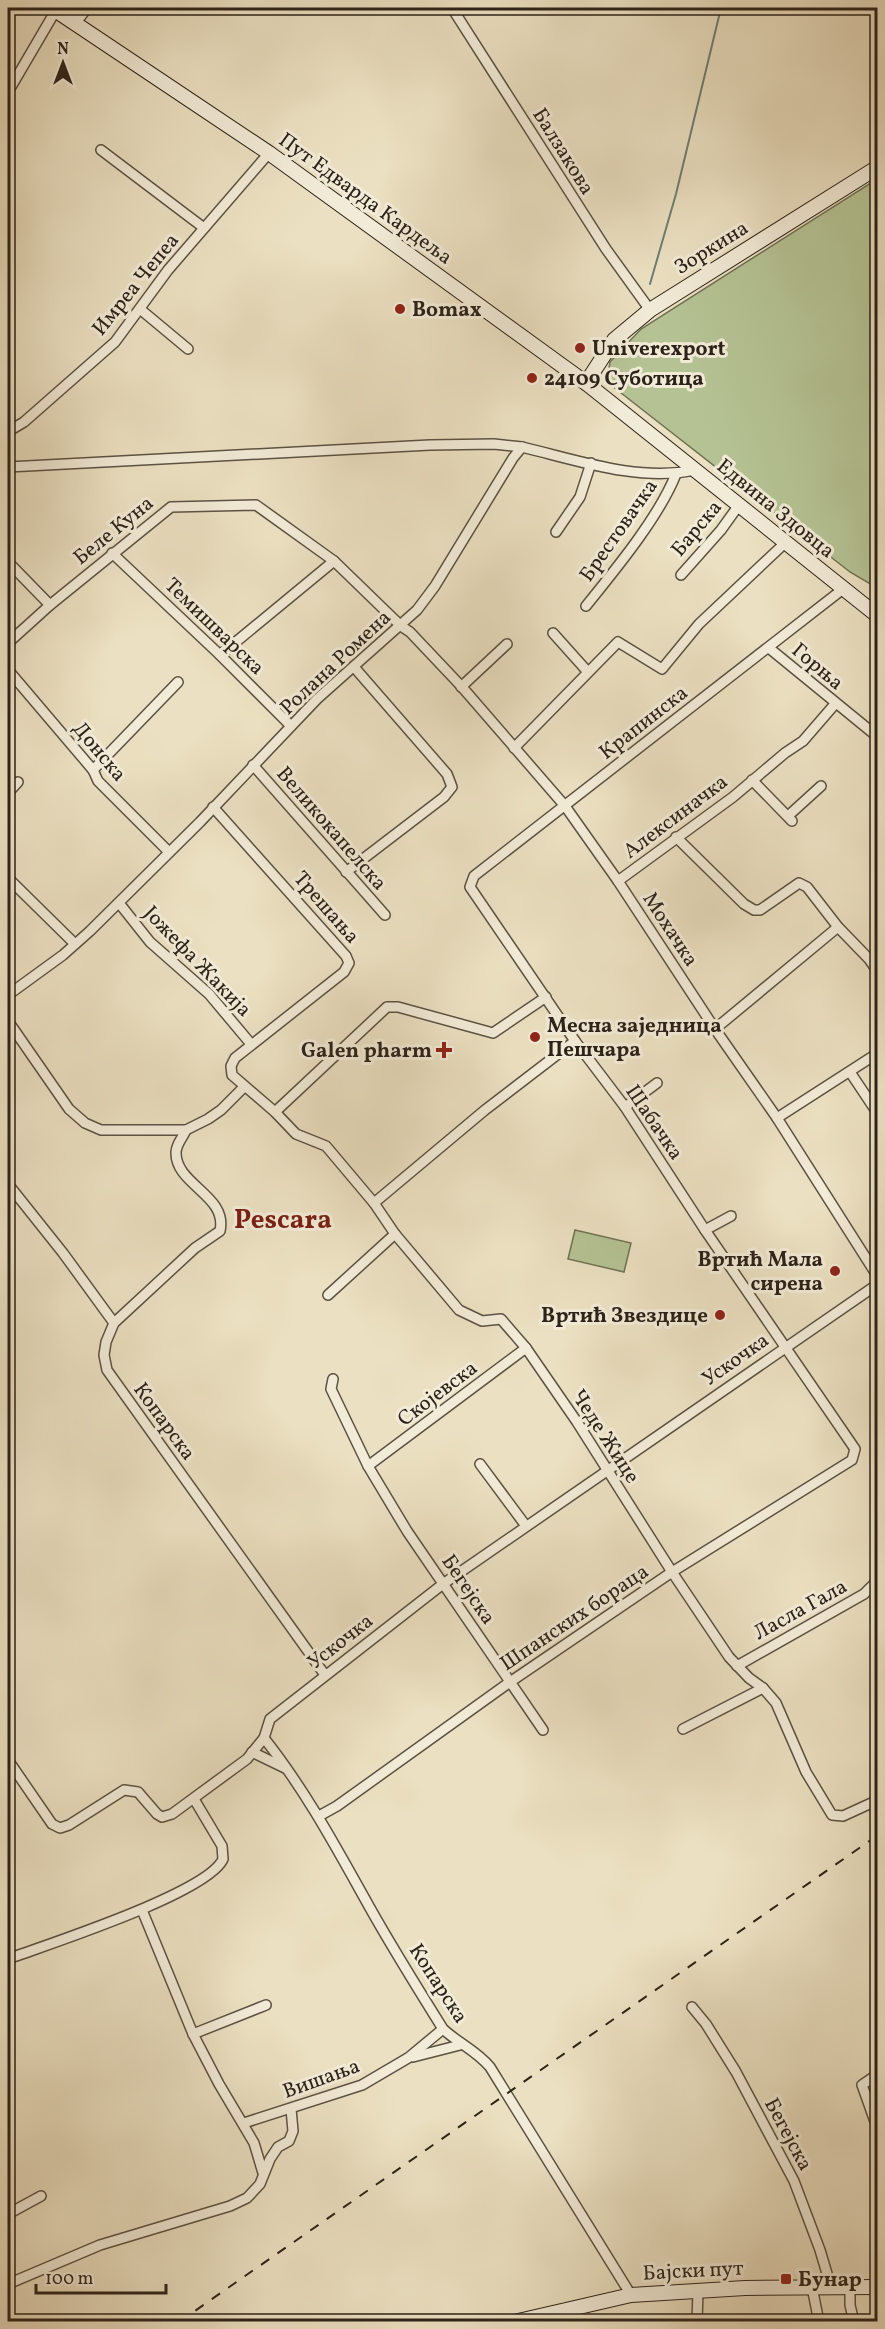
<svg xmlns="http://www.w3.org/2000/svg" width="885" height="2329" viewBox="0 0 885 2329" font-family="Vollkorn,serif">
  <rect width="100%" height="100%" fill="#ebe0c1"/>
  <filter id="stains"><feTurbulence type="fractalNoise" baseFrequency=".00333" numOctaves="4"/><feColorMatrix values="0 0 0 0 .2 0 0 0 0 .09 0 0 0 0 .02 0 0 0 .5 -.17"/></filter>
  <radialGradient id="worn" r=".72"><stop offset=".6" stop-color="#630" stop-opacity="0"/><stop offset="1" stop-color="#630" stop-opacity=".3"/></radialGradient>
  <g fill="#b5c394" stroke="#707256" stroke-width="1.5">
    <polygon points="877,179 877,588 850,572 607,382 610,362 641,329"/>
    <polygon points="575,1230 631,1243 624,1272 568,1259"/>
  </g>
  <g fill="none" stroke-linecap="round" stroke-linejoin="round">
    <g stroke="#6d7e78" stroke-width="2">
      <polyline points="592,8 685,8"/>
      <polyline points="693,8 720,13"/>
      <polyline points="650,284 676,194 721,8"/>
    </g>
    <g stroke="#5c5243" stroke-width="12">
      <g id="street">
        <polyline points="452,8 606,249 650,310"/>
        <polyline points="75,24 87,8"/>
        <polyline points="8,92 56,10"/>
        <polyline points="101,150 204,228"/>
        <polyline points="140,309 188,349"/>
        <polyline points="9,431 24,422 115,342 168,270 269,153"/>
        <polyline points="8,467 430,445 494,444 522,447"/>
        <polyline points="556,532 580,497 591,463"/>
        <polyline points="112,553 220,655 291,726"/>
        <polyline points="8,562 50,605"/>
        <polyline points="681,575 721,530 739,505"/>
        <path d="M586,606c29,-36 73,-89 90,-132"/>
        <polyline points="553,633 587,671"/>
        <polyline points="8,643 50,605 171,507 256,505 334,561 401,626 410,632 462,687 565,806 618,881 715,1029 777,1118 878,1277"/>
        <polyline points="769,648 873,733"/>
        <polyline points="220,655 334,561"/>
        <polyline points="8,670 93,770 98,781 169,852"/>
        <polyline points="461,687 507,644"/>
        <polyline points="514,748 618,642 662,669 699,624 786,542"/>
        <polyline points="253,765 385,915"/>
        <polyline points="93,770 178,682"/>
        <polyline points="752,780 792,821"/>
        <polyline points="8,793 18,782"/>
        <polyline points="213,807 346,956 349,963 344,972 235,1058 231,1066 232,1075 275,1112 296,1134 326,1146 374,1203 395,1234 459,1310 482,1321 501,1319 526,1348 577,1422 672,1572 729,1657 749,1678 763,1688 776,1703 806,1772 832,1815 843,1816 878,1800"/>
        <polyline points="788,816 821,786"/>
        <polyline points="676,837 744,904 754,910 760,910 799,883 807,887 838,927 869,959 878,972"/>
        <polyline points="346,872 444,797 452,787 447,774 354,667"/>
        <polyline points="8,878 75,944"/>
        <polyline points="618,881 733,797 785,753 803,741 835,704"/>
        <polyline points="119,903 150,942 209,994 251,1044"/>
        <path d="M8,995l55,-40 27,-24 110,-109 117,-123 100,-89 18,-24 78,-128 9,-11c55,13 116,35 173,23"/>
        <polyline points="8,1021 69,1109 85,1123 101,1130 186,1130 208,1119 221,1110 244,1087"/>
        <polyline points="715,1029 838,927"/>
        <polyline points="850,1072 878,1114"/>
        <polyline points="625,1107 657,1083"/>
        <polyline points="275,1112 387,1007 398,1007 493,1033 546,997"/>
        <polyline points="777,1118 878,1053"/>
        <path d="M186,1130c-3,8 -9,12 -10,22 -1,33 52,43 44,79l-25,17 -81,75 -8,19 -2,13 3,15 218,305"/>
        <polyline points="8,1184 63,1253 114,1323"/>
        <polyline points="374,1203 485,1110 575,1041"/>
        <polyline points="705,1230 731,1216"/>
        <polyline points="328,1295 395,1234"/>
        <polyline points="333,1379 331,1389 368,1466 407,1531 543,1730"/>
        <polyline points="480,1464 526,1526"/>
        <polyline points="368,1466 526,1348"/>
        <polyline points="737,1666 864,1594 878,1580"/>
        <polyline points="683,1729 763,1688"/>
        <path d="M264,1738c42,53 73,111 106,170 23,41 48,81 73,121 15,14 34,22 47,38l141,228"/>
        <polyline points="252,1752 285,1768"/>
        <polyline points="8,1760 52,1824 60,1828 69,1825 124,1790 138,1792 157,1814 162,1817 172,1814 247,1759 264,1738 270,1719 443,1584 878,1284"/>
        <polyline points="319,1816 337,1806 510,1682 672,1572 852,1460 855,1449 705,1230 625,1107 575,1041 470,887 474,876 843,589"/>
        <polyline points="142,1910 193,2034 219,2084 254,2143 263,2173"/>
        <path d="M8,1959c40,-15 200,-66 215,-100l-1,-13 -28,-47"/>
        <polyline points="692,2007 706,2024 736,2072 794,2181 820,2250 831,2287"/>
        <polyline points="193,2034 266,2005"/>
        <polyline points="413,2057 460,2045"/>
        <polyline points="878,2074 862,2085 878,2130"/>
        <polyline points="244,2123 362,2085 408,2058 443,2029"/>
        <polyline points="8,2214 41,2196"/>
        <polyline points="8,2284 100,2245 230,2206 247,2198 260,2184 270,2159 278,2147 289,2141 293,2131 291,2109"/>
        <polyline points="850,2286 850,2305 854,2322"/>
        <polyline points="812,2287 819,2322"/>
        <polyline points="697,2322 698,2291"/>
      </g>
    </g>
    <g stroke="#2c2219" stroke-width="16">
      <g id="secondary">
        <polyline points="52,8 269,153 586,383 878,616"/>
        <polyline points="586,383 614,340 650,310 878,167"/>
        <polyline points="514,2322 631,2295 745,2288 878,2287"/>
      </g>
    </g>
    <use href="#street" stroke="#f2ebd7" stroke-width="9"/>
    <use href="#secondary" stroke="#f2ebd7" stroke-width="14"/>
    <polyline stroke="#2c2219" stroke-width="2" stroke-dasharray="10 10" stroke-linecap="butt" points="179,2322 878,1835"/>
  </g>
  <g fill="#8f2418" stroke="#f2ebd7" stroke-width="2">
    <circle cx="400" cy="309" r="6"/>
    <circle cx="580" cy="348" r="6"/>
    <circle cx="532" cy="378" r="6"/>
    <circle cx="535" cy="1037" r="6"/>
    <path d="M441 1041h6v6h6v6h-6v6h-6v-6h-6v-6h6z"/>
    <circle cx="835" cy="1271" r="6"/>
    <circle cx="720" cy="1315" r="6"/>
    <rect x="780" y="2273" width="12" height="12" rx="3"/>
  </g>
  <g text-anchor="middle" stroke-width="6" stroke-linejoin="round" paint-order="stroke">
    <g font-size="21" fill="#2c2219" stroke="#f2ebd7">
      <text transform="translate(564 151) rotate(58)" y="7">Балзакова</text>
      <text transform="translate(366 198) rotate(36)" y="7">Пут Едварда Кардеља</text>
      <text transform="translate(711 247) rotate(-32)" y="7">Зоркина</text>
      <text transform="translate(135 284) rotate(-51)" y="7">Имреа Чепеа</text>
      <text transform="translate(776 508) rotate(39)" y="7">Едвина Здовца</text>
      <text transform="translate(696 528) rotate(-50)" y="7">Барска</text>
      <text transform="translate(113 530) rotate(-39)" y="7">Беле Куна</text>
      <text transform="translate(618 530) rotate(-55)" y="7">Брестовачка</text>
      <text transform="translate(215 626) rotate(44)" y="7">Темишварска</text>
      <text transform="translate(335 662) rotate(-43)" y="7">Ролана Ромена</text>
      <text transform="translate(818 666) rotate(40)" y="7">Горња</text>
      <text transform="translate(643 722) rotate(-38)" y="7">Крапинска</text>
      <text transform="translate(100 751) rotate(50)" y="7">Донска</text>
      <text transform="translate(675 816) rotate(-37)" y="7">Алексиначка</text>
      <text transform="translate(332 828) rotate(49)" y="7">Великокапелска</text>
      <text transform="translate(327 907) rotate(49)" y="7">Трешања</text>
      <text transform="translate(671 929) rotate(57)" y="7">Мохачка</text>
      <text transform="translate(198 961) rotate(46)" y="7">Јожефа Жакија</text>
      <text transform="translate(655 1122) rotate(56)" y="7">Шабачка</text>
      <text transform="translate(735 1359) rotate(-35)" y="7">Ускочка</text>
      <text transform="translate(437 1393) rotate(-37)" y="7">Скојевска</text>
      <text transform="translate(165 1421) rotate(54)" y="7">Копарска</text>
      <text transform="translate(606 1436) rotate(57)" y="7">Чеде Жице</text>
      <text transform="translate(469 1589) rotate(56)" y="7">Бегејска</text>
      <text transform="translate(800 1609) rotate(-29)" y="7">Ласла Гала</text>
      <text transform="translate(574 1617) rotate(-34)" y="7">Шпанских бораца</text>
      <text transform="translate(340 1641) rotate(-38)" y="7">Ускочка</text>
      <text transform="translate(439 1983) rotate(57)" y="7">Копарска</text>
      <text transform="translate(321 2078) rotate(-20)" y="7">Вишања</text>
      <text transform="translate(789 2134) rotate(62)" y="7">Бегејска</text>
      <text transform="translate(693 2270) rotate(-3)" y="7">Бајски пут</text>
    </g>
    <g font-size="21" font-weight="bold" fill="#2c2219" stroke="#f2ebd7" text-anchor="start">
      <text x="412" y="316">Bomax</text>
      <text x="592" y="355">Univerexport</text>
      <text x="544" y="385">24109 Суботица</text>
      <text x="547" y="1032">Месна заједница<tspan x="547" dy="24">Пешчара</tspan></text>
      <text x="432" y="1057" text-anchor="end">Galen pharm</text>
      <text x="823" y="1266" text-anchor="end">Вртић Мала<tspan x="823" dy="24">сирена</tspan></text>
      <text x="708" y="1322" text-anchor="end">Вртић Звездице</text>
      <text x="798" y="2286">Бунар</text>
    </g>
    <g font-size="27" font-weight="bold" fill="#7a1f14" stroke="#f2ebd7">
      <text x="283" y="1228">Pescara</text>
    </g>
  </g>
  <rect width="885" height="2329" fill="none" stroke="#ebe0c1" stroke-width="30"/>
  <rect x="9" y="9" width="867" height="2311" fill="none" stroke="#2c2219" stroke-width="3"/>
  <rect x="15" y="15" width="855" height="2299" fill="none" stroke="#2c2219" stroke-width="1.5"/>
  <g transform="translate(63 63)" stroke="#f2ebd7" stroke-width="4.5" paint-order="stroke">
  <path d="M0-4.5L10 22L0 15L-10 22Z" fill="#2c2219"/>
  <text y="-9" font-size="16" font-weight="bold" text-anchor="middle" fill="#2c2219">N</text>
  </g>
  <path d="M36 2284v9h130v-9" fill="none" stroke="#2c2219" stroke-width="3"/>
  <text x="45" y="2284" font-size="18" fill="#2c2219" stroke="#f2ebd7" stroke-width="4.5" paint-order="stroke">100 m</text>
  <rect width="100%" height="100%" filter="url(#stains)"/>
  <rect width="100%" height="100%" fill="url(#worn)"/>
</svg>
